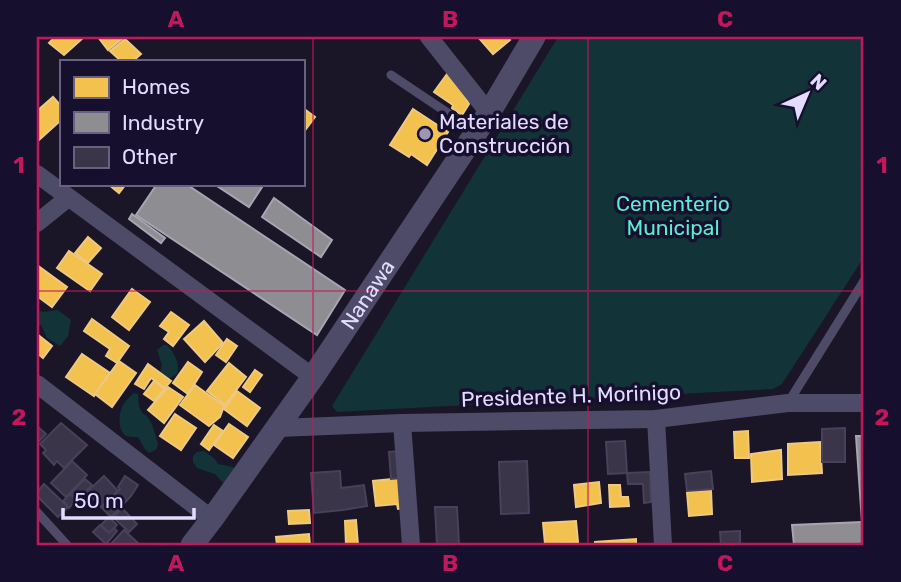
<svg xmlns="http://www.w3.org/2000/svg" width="901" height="582" viewBox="0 0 901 582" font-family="Rubik,sans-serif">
  <rect width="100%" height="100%" fill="#1a1627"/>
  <g fill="#123337">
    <polygon points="558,37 864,37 864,257 782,384 773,389 337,412 332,406"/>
    <polygon points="37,310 43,312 58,310 71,320 68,336 60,346 47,338 41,325 37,327"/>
    <path d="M163,345h4c7,7 14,20 10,29l-10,6 -7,-7 2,-8 -5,-15z"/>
    <path d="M134,393l4,1 1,12 3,7c11,5 12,20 16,30 0,7 -4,8 -9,10l-5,-5 -6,-11c-2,0 -10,0 -12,-1 -10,-8 -7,-26 -1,-34 3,-4 6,-6 9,-9z"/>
    <polygon points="204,451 214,458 218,464 233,467 236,470 225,485 215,474 197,468 193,462 193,456 197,452"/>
  </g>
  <g fill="#f2c14e" stroke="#eec983" stroke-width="2">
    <polygon points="55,37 84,37 64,55 49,43"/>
    <polygon points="98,37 122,37 123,38 108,50"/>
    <polygon points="478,37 507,37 510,40 493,54"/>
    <polygon points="125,39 141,54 133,61 121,61 110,51"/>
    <polygon points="447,74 464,94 469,104 462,115 452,108 453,105 434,92"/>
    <polygon points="53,97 61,106 61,120 39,140 37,137 37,111"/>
    <polygon points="303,108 315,117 303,133"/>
    <polygon points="413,109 448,132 427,165 411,154 409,157 390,145"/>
    <polygon points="108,184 126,184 119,193"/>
    <polygon points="88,237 101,248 88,263 75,253"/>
    <polygon points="69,251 102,274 90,291 57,268"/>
    <polygon points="37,265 67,287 52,307 37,296"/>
    <polygon points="132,289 150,302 129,330 112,317"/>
    <polygon points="171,312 189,325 173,346 164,339 169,332 160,326"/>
    <polygon points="92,319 129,346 117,363 106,356 110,349 84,331"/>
    <polygon points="204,321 223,343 205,362 184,339"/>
    <polygon points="37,334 52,346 43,358 37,353"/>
    <polygon points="227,339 237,346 226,362 216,355"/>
    <polygon points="82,354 110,373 94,396 66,377"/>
    <polygon points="119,361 136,373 112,407 95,394"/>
    <polygon points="188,362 202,372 188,394 173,383"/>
    <polygon points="229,363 246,377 225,405 207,391"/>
    <polygon points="148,364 171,381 165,388 151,378 144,389 135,384"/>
    <polygon points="255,370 262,375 250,392 243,387"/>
    <polygon points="154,381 165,389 154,401 144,394"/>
    <polygon points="195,385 224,406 220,417 209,426 180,405"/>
    <polygon points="168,387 183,397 164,423 148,410"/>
    <polygon points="237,391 260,408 247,426 224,409"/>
    <polygon points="175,414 196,428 181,450 160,436"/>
    <polygon points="229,424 248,437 233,458 214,445"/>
    <polygon points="214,425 223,431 209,450 201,444"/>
    <polygon points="748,431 749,458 735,458 734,432"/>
    <polygon points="820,442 822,473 788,475 788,444"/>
    <polygon points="781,450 782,479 752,482 751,454"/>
    <polygon points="402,478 405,508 398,509 397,504 376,506 373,481"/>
    <polygon points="599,482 601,503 576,507 574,485"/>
    <polygon points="609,485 620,485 621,497 628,497 629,506 610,507"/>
    <polygon points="711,490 712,514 689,516 687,492"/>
    <polygon points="309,510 310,523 289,524 288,511"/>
    <polygon points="356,520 358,545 346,545 345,521"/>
    <polygon points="576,521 578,542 545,544 543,523"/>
    <polygon points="309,534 310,545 277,545 276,537"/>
    <polygon points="636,539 636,545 595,545 595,542"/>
  </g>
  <g fill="#8d8d92" stroke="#a7a5b3" stroke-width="2">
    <polygon points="157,184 186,184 345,290 317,335 136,215"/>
    <polygon points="214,184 264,184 249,207"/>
    <polygon points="274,198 332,240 321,257 262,217"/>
    <polygon points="132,214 165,238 161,243 129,219"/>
    <polygon points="856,436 864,436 864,522 862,522"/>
    <polygon points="863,522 864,522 864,545 794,545 792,525"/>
  </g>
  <g fill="#3a3548" stroke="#48415a" stroke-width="2">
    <polygon points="61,423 87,445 64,468 57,461 54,465 43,453 46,450 40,444"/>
    <polygon points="37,426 46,434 37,443"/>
    <polygon points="845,428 845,462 822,462 822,429"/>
    <polygon points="625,441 627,473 608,474 606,442"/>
    <polygon points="400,451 402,478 391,479 389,452"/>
    <polygon points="72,461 87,475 66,497 51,483"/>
    <polygon points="527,461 529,513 501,514 499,462"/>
    <polygon points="340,471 341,488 364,485 367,506 343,510 314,513 311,473"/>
    <polygon points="711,471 713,489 687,491 685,474"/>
    <polygon points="650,472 651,502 644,503 643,484 628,484 627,473"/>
    <polygon points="104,476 118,491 101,507 87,492"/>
    <polygon points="125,476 138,485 131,496 111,517 102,508 120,489 118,487"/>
    <polygon points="85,479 92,485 78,500 71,493"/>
    <polygon points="44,484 68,507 58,517 37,496 37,492"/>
    <polygon points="70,494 76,500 69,508 63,501"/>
    <polygon points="435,507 457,507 459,545 437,545"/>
    <polygon points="122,508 137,524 129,532 113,517"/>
    <polygon points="109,517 117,525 109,533 101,525"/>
    <polygon points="100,525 109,533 114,528 117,531 106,544 93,532"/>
    <polygon points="124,530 140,545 110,545"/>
    <polygon points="740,531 740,545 721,545 720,532"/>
  </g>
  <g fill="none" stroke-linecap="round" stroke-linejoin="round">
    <g stroke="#4e4b68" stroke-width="9">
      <polyline points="391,75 476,132"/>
      <polyline points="788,403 864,281"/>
      <polyline points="37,512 67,545"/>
    </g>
    <g stroke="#4e4b68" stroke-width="18">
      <polyline points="429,37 489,113"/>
      <polyline points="37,174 313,377"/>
      <polyline points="37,223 68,198"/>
      <polyline points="37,384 212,519"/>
      <polyline points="656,419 663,545"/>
      <polyline points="402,423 411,545"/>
      <polyline points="278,428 402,423 656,419 788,403 864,403"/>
    </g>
    <path stroke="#4e4b68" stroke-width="23" id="s1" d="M192,545l20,-26 101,-142 176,-264 45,-76"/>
  </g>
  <path fill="none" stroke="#c2185b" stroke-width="2" stroke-opacity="0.55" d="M313,37v508M588,37v508M37,291h827"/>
  <circle fill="#9d97b3" stroke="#170f2e" stroke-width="2.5" cx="425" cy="134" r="7"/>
  <g text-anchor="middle" stroke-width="7" stroke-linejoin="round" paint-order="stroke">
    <g font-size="21" fill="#e3dcff" stroke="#170f2e" text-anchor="start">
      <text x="439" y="129">Materiales de<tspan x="439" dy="24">Construcción</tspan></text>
    </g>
    <g font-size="21" fill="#5becd4" stroke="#170f2e">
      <text x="673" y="211">Cementerio<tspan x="673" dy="24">Municipal</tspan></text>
    </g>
    <g font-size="21" fill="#e3dcff" stroke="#170f2e">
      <text dy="7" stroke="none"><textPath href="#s1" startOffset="306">Nanawa</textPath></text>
      <text transform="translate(571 396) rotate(-2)" y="7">Presidente H. Morinigo</text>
    </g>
  </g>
  <rect width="901" height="582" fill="none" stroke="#170f2e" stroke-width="77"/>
  <rect x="60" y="60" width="245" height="126" fill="#170f2e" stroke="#696182" stroke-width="2"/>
  <rect x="74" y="77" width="35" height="21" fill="#f2c14e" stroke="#696182" stroke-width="2"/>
  <text x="122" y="94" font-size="21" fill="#e3dcff">Homes</text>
  <rect x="74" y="112" width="35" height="21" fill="#8d8d92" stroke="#696182" stroke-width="2"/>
  <text x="122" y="130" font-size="21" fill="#e3dcff">Industry</text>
  <rect x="74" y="147" width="35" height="21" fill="#3a3548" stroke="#696182" stroke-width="2"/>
  <text x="122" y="164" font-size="21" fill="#e3dcff">Other</text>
  <g transform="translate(807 94) rotate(44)" stroke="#170f2e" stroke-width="5" paint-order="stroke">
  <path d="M0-5L12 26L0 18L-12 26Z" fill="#e3dcff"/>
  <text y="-10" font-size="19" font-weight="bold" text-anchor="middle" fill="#e3dcff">N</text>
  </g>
  <path d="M63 508v10h131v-10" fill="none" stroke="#e3dcff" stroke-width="3.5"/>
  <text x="74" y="508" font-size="21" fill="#e3dcff" stroke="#170f2e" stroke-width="5" paint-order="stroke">50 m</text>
  <rect x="38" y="38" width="824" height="506" fill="none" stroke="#c2185b" stroke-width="2.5"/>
  <g font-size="23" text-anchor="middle" font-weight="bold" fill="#c2185b">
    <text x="176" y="27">A</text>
    <text x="450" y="27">B</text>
    <text x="725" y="27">C</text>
    <text x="19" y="173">1</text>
    <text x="882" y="173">1</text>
    <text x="19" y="425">2</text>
    <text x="882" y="425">2</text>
    <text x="176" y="571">A</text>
    <text x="450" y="571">B</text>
    <text x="725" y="571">C</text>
  </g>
</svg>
